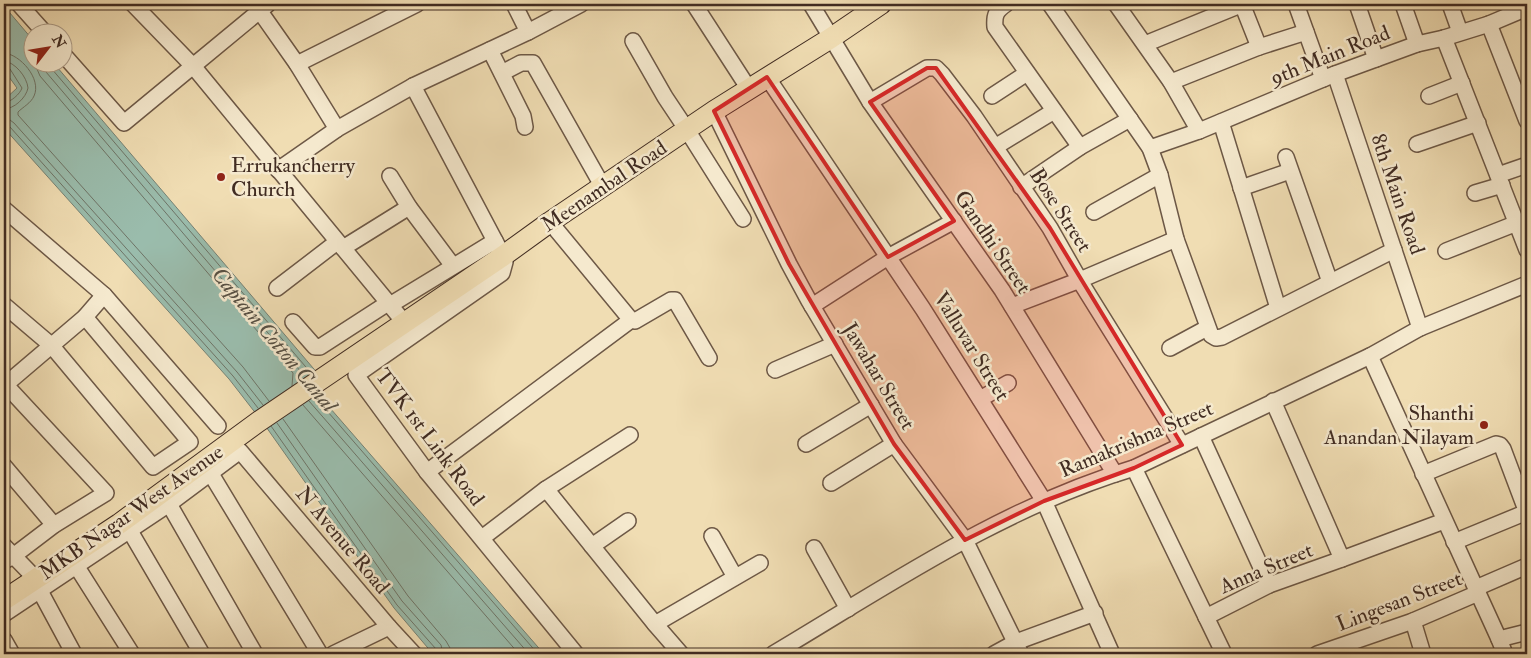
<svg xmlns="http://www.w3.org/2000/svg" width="1531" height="658" viewBox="0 0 1531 658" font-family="'IM FELL Double Pica',serif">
  <rect width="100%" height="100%" fill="#f0ddb3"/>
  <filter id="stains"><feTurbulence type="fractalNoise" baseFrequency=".004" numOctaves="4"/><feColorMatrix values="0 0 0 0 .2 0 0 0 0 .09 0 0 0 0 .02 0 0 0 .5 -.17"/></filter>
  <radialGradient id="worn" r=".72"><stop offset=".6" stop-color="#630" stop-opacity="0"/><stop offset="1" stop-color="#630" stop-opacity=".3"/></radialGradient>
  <polygon fill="#9abcac" stroke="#768275" points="4,6 32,39 32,62 53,63 57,67 319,375 310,385 544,654 433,654 394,608 264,424 229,379 4,128 4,100 17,88 4,70"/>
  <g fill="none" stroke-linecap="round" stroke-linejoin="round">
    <g stroke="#6e7467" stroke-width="1">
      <path d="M4,53c16,1 38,26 30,43 -3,7 -11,11 -16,16v3l225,252 26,34"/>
      <path d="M4,61c11,1 23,16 24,27 -2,10 -14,21 -24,21"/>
      <polyline points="36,62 37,69 40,76 293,373 292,386"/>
      <polyline points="43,62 46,72 302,373 300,380"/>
      <polyline points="50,62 51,68 311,373"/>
      <path d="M4,67l6,2 12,19c-2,6 -11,14 -18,15"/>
      <polyline points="4,119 10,120 14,123 237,372 263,405"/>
      <polyline points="4,125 10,127 233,376 258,408"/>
      <polyline points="315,397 538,654"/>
      <polyline points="309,401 529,654"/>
      <polyline points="303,405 519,654"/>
      <polyline points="283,419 408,596 446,641 450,648 451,654"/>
      <polyline points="277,423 402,601 441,645 443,654"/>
      <polyline points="271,426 397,605 436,649 437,654"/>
    </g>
    <g stroke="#6d5846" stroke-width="18">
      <g id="minor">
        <polyline points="19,4 44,32"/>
        <polyline points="133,4 193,66 268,4"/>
        <polyline points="514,4 528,32"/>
        <polyline points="694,4 749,89"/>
        <polyline points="811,4 870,102 1002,290 1115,474"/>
        <path d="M1006,4c-10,7 -12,11 -11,23l85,120"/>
        <polyline points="1050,4 1150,148 1160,175 1176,239 1211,335 1216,338 1222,337 1394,250"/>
        <polyline points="1116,4 1171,82 1199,131"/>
        <polyline points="1242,4 1259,47"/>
        <polyline points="1296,4 1323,79"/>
        <polyline points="1357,4 1376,59"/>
        <polyline points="1403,4 1417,44"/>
        <polyline points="1450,4 1460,32"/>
        <polyline points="259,10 297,64 337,129"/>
        <polyline points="1489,24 1527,121"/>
        <polyline points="1444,38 1527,250"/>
        <polyline points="633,41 665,97 687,130 743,219"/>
        <polyline points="1145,44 1243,4"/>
        <polyline points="490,50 523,116 525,127"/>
        <polyline points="62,53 124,123 193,66 404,322"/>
        <polyline points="297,64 417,4"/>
        <polyline points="502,73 521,63 533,63 603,187"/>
        <polyline points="1335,74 1420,328"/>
        <polyline points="767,77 923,309 1044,501 1112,654"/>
        <polyline points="1171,82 1259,47 1306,32"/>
        <polyline points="413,86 503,256 505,262 502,273 356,375 427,472 576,654"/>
        <polyline points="992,96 1027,73"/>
        <polyline points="1429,96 1462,83"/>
        <polyline points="870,102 927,68 936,68 942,74 974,116 1050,228 1083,286 1182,445"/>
        <polyline points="714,111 789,264 809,301 894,444 965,540 1021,654"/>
        <polyline points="1221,122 1278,308"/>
        <polyline points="1417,144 1478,123"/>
        <polyline points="995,147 1054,111"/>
        <polyline points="1150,148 1199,131 1335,74 1417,44 1444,38 1489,24 1527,8"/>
        <polyline points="1286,157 1330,282"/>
        <polyline points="278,170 337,129 413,86 528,32 581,4"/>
        <polyline points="1498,175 1527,165"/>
        <polyline points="390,176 409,207 453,266"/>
        <polyline points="1021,187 1080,147 1130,119"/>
        <polyline points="1241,188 1290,171"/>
        <polyline points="1475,193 1502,185"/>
        <polyline points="4,209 104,295 218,426"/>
        <polyline points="1094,212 1160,175"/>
        <polyline points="550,222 631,320 635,321 671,300 675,300 709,358"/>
        <polyline points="343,248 409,207"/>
        <polyline points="1446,251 1517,223"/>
        <polyline points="277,288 337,242"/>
        <polyline points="4,305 51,345 153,467 190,442 85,317"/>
        <polyline points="390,305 495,241"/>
        <polyline points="812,306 888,257 954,221"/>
        <polyline points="1012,306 1080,280 1176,239"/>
        <polyline points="293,322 315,347 320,347 388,303"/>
        <polyline points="1170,348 1207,328"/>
        <polyline points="1370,356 1478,593"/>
        <polyline points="775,370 835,344"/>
        <polyline points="4,383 106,493 54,525 12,557 4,561"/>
        <polyline points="4,386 85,317 104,295"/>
        <polyline points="980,399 1008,383"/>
        <polyline points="1273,401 1342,559"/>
        <polyline points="1201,436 1269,585"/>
        <polyline points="806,444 871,405"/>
        <polyline points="4,466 54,525"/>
        <polyline points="1134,468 1224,654"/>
        <polyline points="427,472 631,320"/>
        <polyline points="211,474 320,654"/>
        <polyline points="1423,474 1496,444 1500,445 1503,449 1526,510 1522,514 1454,542"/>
        <polyline points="831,483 894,444"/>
        <polyline points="546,489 655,624 681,654"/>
        <polyline points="169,504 255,654"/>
        <polyline points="130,531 202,654"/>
        <polyline points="712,536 735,577"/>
        <polyline points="482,538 546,489 630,435"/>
        <polyline points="4,546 36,579"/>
        <polyline points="592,546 628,521"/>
        <polyline points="814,548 848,609"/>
        <polyline points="77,567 132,654"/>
        <polyline points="1476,588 1527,566"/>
        <polyline points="40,591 74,654"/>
        <polyline points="4,614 169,504 240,451 389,627 414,654"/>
        <polyline points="1206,617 1269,585 1342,559 1444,521"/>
        <polyline points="1413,621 1423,654"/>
        <polyline points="655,624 760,563"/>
        <polyline points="1499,639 1505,654"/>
        <polyline points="4,640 12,654"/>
        <polyline points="333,654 389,627"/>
        <path d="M773,654c116,-69 230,-147 361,-186l236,-112 50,-28 107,-44"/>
        <polyline points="994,654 1016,642 1095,613"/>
        <polyline points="1317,654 1413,621 1478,593 1499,639 1527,632"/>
      </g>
    </g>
    <g stroke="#412c22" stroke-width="22">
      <polyline id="major" points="4,600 119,524 258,422 503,256 550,222 714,111 831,38 881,4"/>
    </g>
    <use href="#minor" stroke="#f5e9ce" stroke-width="15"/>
    <use href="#major" stroke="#f0ddb3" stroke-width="20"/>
  </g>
  <path fill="#d62828" fill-opacity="0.2" stroke="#d62828" stroke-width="4" stroke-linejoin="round" d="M927,68h9l114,160 132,217 -48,23 -90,33 -79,39 -71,-96 -105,-180 -75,-153 53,-34 121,180 66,-36 -84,-119z"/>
  <g fill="#8f2418" stroke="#f5e9ce" stroke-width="2">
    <circle cx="221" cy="177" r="5"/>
    <circle cx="1484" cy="425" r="5"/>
  </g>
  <g text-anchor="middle" stroke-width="5" stroke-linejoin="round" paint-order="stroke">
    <g font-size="21" fill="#412c22" stroke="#f5e9ce">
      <text transform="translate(1330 55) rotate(-22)" y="7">9th Main Road</text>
      <text transform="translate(604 186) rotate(-34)" y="7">Meenambal Road</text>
      <text transform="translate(1398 194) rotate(71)" y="7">8th Main Road</text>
      <text transform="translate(1061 210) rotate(57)" y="7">Bose Street</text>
      <text transform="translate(993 242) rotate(56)" y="7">Gandhi Street</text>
      <text transform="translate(972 346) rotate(58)" y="7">Valluvar Street</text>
      <text transform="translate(879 376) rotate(59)" y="7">Jawahar Street</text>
      <text transform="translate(430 437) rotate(53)" y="7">TVK 1st Link Road</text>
      <text transform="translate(1136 439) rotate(-23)" y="7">Ramakrishna Street</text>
      <text transform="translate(131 512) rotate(-35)" y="7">MKB Nagar West Avenue</text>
      <text transform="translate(343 540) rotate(50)" y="7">N Avenue Road</text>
      <text transform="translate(1266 568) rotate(-23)" y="7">Anna Street</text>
      <text transform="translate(1399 601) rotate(-21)" y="7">Lingesan Street</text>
    </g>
    <g font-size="21" fill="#412c22" stroke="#f5e9ce" text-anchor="start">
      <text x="231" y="172">Errukancherry<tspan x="231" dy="24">Church</tspan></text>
      <text x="1474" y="420" text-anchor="end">Shanthi<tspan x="1474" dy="24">Anandan Nilayam</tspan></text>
    </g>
    <g font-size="22" font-style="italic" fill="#575044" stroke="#f5e9ce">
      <text transform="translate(275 339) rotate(50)" y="8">Captain Cotton Canal</text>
    </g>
  </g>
  <rect width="1531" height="658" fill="none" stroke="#f0ddb3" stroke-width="20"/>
  <rect x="5" y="5" width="1521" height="648" fill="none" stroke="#412c22" stroke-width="2.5"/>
  <rect x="10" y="10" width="1511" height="638" fill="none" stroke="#412c22"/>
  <g transform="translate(48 48) rotate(59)"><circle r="24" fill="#f5e9ce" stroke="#ad9d89"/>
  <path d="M0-4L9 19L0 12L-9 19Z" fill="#8f2418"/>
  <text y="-8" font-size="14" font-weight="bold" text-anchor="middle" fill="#412c22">N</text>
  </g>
  <rect width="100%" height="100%" filter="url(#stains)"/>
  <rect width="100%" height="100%" fill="url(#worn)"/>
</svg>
